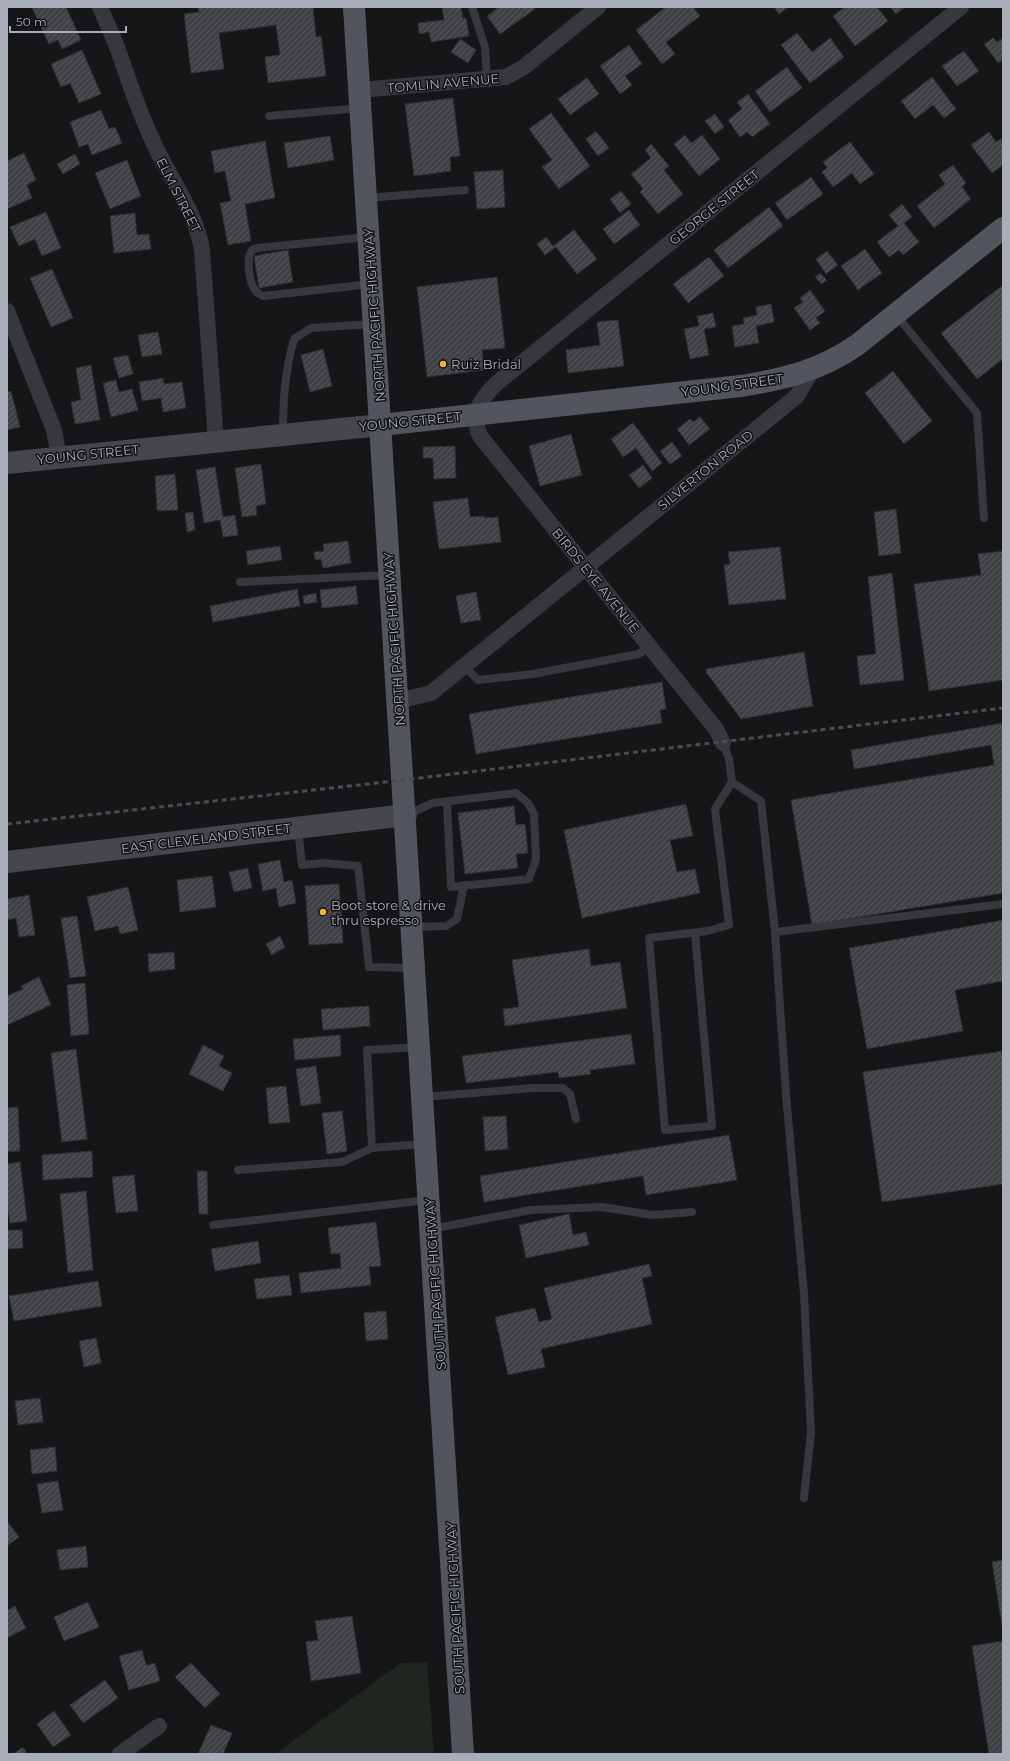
<svg xmlns="http://www.w3.org/2000/svg" width="1010" height="1761" viewBox="0 0 1010 1761" font-family="Montserrat,sans-serif">
  <defs>
    <pattern id="building-hatch" width="6" height="6" patternUnits="userSpaceOnUse"><rect width="6" height="6" fill="#404145"/><path d="M-1 1l2-2M0 6l6-6M5 7l2-2" fill="none" stroke="#595a5e"/></pattern>
  </defs>
  <rect width="100%" height="100%" fill="#161618"/>
  <polygon fill="#1e261f" points="427,1662 434,1754 275,1754 401,1663"/>
  <g fill="url(#building-hatch)" stroke="#303034">
    <polygon points="66,7 81,40 62,49 58,40 49,44 32,8"/>
    <polygon points="198,7 313,7 316,37 321,36 326,76 268,83 265,57 280,55 276,25 219,33 224,69 191,73 184,14 199,12"/>
    <polygon points="442,7 461,7 463,18 466,18 469,36 431,42 429,32 419,34 418,23 444,20"/>
    <polygon points="499,7 534,7 535,9 500,34 487,16"/>
    <polygon points="666,7 693,7 700,16 666,42 675,54 662,64 636,30"/>
    <polygon points="774,7 788,7 779,14"/>
    <polygon points="845,7 877,7 888,21 855,46 833,16"/>
    <polygon points="890,7 905,7 896,14"/>
    <polygon points="797,33 812,52 830,38 844,57 810,83 781,45"/>
    <polygon points="993,38 997,42 1003,38 1003,60 998,63 984,44"/>
    <polygon points="460,39 476,50 468,63 451,52"/>
    <polygon points="629,45 642,64 625,76 632,85 620,94 600,66"/>
    <polygon points="82,50 101,94 79,103 70,83 61,87 51,64"/>
    <polygon points="964,51 979,71 957,86 942,66"/>
    <polygon points="787,67 802,88 770,112 755,91"/>
    <polygon points="932,77 956,109 944,118 933,105 915,119 901,101"/>
    <polygon points="587,78 599,94 570,115 558,99"/>
    <polygon points="748,94 770,124 752,137 747,132 740,137 728,120 742,109 737,102"/>
    <polygon points="453,98 460,156 450,157 451,171 414,176 405,104"/>
    <polygon points="101,110 109,129 115,127 122,143 92,155 88,144 79,147 70,122"/>
    <polygon points="551,113 590,166 559,189 542,167 552,160 529,129"/>
    <polygon points="715,114 724,127 715,134 705,121"/>
    <polygon points="596,131 609,148 598,156 586,139"/>
    <polygon points="989,132 996,142 1003,138 1003,165 992,173 971,145"/>
    <polygon points="685,135 691,143 702,135 720,159 699,176 674,144"/>
    <polygon points="330,136 334,160 288,168 284,143"/>
    <polygon points="265,141 275,198 245,204 251,241 228,245 220,203 231,201 225,171 215,173 211,151"/>
    <polygon points="850,142 874,174 860,184 852,173 833,187 822,172 827,168 823,162"/>
    <polygon points="651,144 669,166 664,170 683,194 658,214 640,192 643,189 631,174 651,158 645,150"/>
    <polygon points="24,153 36,180 27,185 32,198 7,209 7,161"/>
    <polygon points="75,154 80,164 63,174 57,164"/>
    <polygon points="127,160 141,196 110,209 95,173"/>
    <polygon points="953,165 966,183 962,187 971,199 934,228 917,206 945,184 939,175"/>
    <polygon points="503,170 505,207 477,209 474,172"/>
    <polygon points="811,177 823,194 787,220 775,203"/>
    <polygon points="621,191 631,204 620,213 610,199"/>
    <polygon points="902,204 912,217 904,223 919,242 903,255 899,250 889,257 877,242 898,226 889,215"/>
    <polygon points="769,207 783,226 728,268 714,250"/>
    <polygon points="629,210 640,225 614,244 603,229"/>
    <polygon points="46,212 61,248 42,256 35,239 19,246 10,227"/>
    <polygon points="135,213 137,235 149,234 151,249 114,253 110,216"/>
    <polygon points="574,230 597,259 577,274 556,247 545,255 537,244 546,237 553,246"/>
    <polygon points="865,249 882,273 858,290 841,266"/>
    <polygon points="288,250 293,282 259,288 254,256"/>
    <polygon points="827,251 838,265 826,274 816,259"/>
    <polygon points="709,257 724,276 688,303 673,284"/>
    <polygon points="52,269 73,318 51,327 30,278"/>
    <polygon points="820,273 827,280 822,284 815,277"/>
    <polygon points="497,277 505,348 482,350 484,370 427,377 417,287"/>
    <polygon points="1003,285 1003,359 977,379 941,333"/>
    <polygon points="810,290 825,311 816,318 820,323 810,330 794,308 803,302 800,298"/>
    <polygon points="771,304 774,322 756,326 759,343 735,347 732,326 744,324 743,318 757,315 756,307"/>
    <polygon points="713,313 716,327 704,329 709,355 690,359 684,329 699,326 697,316"/>
    <polygon points="618,320 624,366 568,373 566,350 600,345 597,322"/>
    <polygon points="158,332 162,354 142,357 138,335"/>
    <polygon points="323,349 332,386 310,392 301,355"/>
    <polygon points="128,355 133,374 119,378 113,358"/>
    <polygon points="91,365 100,420 75,424 71,402 81,400 76,368"/>
    <polygon points="893,371 932,421 904,444 865,393"/>
    <polygon points="163,378 164,384 182,382 186,408 163,412 161,398 142,401 139,382"/>
    <polygon points="116,380 119,392 132,389 138,410 111,417 103,383"/>
    <polygon points="11,391 20,427 7,430 7,392"/>
    <polygon points="700,417 710,429 689,445 677,429 690,419 693,422"/>
    <polygon points="633,423 662,463 652,471 636,448 623,457 611,439"/>
    <polygon points="571,434 582,475 540,486 529,446"/>
    <polygon points="672,442 682,456 670,464 660,451"/>
    <polygon points="455,446 456,478 434,479 433,458 423,458 423,447"/>
    <polygon points="261,464 266,504 256,506 257,515 242,517 235,468"/>
    <polygon points="643,465 652,478 639,488 629,475"/>
    <polygon points="215,467 223,517 235,515 238,535 223,537 220,520 204,523 196,470"/>
    <polygon points="175,474 178,510 157,511 155,476"/>
    <polygon points="468,498 470,517 484,516 484,518 498,517 501,542 439,549 433,502"/>
    <polygon points="896,509 901,553 879,556 874,512"/>
    <polygon points="193,512 195,530 187,532 185,513"/>
    <polygon points="348,541 351,563 323,568 321,559 315,560 314,552 324,551 323,544"/>
    <polygon points="280,546 282,560 248,565 246,551"/>
    <polygon points="780,547 786,599 729,605 724,565 730,564 728,552"/>
    <polygon points="1003,551 1003,680 929,691 914,584 981,575 978,554"/>
    <polygon points="892,573 904,680 860,685 857,656 876,654 868,577"/>
    <polygon points="356,586 358,604 322,608 320,590"/>
    <polygon points="297,589 300,606 213,622 210,606"/>
    <polygon points="476,592 481,620 461,623 456,596"/>
    <polygon points="316,593 317,602 304,604 303,596"/>
    <polygon points="804,652 813,706 741,719 706,672 706,669"/>
    <polygon points="662,682 666,709 660,710 662,723 476,754 469,714"/>
    <polygon points="1003,723 1003,893 812,925 791,800 994,765 991,745 854,769 851,750"/>
    <polygon points="686,804 693,836 670,840 677,872 695,869 700,893 582,918 564,830"/>
    <polygon points="514,806 516,825 525,824 528,853 516,854 518,868 465,874 458,813"/>
    <polygon points="280,860 284,882 292,880 296,903 279,907 276,888 263,891 258,864"/>
    <polygon points="248,868 252,888 234,892 229,872"/>
    <polygon points="212,876 216,907 180,912 177,880"/>
    <polygon points="339,884 343,943 309,945 305,886"/>
    <polygon points="128,887 138,930 120,934 118,926 95,931 87,897"/>
    <polygon points="29,895 35,935 19,937 16,918 7,920 7,899"/>
    <polygon points="77,916 86,976 70,978 61,918"/>
    <polygon points="1003,920 1003,981 955,990 963,1031 867,1049 849,948"/>
    <polygon points="280,936 285,947 272,955 266,944"/>
    <polygon points="589,949 591,966 620,962 627,1008 505,1026 503,1009 519,1007 512,960"/>
    <polygon points="174,952 175,969 149,972 148,954"/>
    <polygon points="39,977 51,1005 7,1025 7,996 23,989 21,986"/>
    <polygon points="85,983 89,1034 71,1036 67,985"/>
    <polygon points="369,1006 370,1026 323,1030 321,1009"/>
    <polygon points="631,1034 635,1064 590,1070 591,1074 559,1078 558,1072 466,1083 462,1056"/>
    <polygon points="340,1035 341,1056 295,1060 293,1039"/>
    <polygon points="203,1045 224,1056 219,1066 232,1073 223,1091 189,1074"/>
    <polygon points="76,1049 87,1139 62,1142 51,1053"/>
    <polygon points="1003,1051 1003,1184 882,1202 863,1072"/>
    <polygon points="316,1066 321,1103 301,1106 296,1069"/>
    <polygon points="286,1086 290,1122 269,1124 266,1088"/>
    <polygon points="18,1107 20,1151 7,1152 7,1108"/>
    <polygon points="342,1111 347,1151 327,1154 322,1113"/>
    <polygon points="506,1116 508,1149 485,1151 483,1117"/>
    <polygon points="729,1135 737,1180 646,1195 643,1176 484,1202 480,1176"/>
    <polygon points="92,1151 93,1177 43,1180 42,1155"/>
    <polygon points="20,1162 27,1221 10,1223 7,1203 7,1164"/>
    <polygon points="197,1171 207,1171 208,1214 199,1214"/>
    <polygon points="134,1175 138,1211 116,1213 112,1177"/>
    <polygon points="86,1191 93,1270 68,1273 60,1194"/>
    <polygon points="569,1214 573,1235 586,1232 589,1245 526,1258 519,1225"/>
    <polygon points="376,1222 381,1266 369,1267 371,1285 301,1293 299,1273 341,1268 340,1253 331,1254 328,1228"/>
    <polygon points="7,1230 22,1230 23,1248 7,1249"/>
    <polygon points="258,1241 261,1263 215,1271 211,1249"/>
    <polygon points="649,1264 652,1276 642,1278 652,1324 541,1349 545,1367 508,1375 495,1317 535,1308 539,1322 552,1319 544,1288"/>
    <polygon points="289,1275 292,1295 257,1299 254,1279"/>
    <polygon points="98,1281 102,1306 14,1321 9,1296"/>
    <polygon points="386,1311 388,1339 366,1341 364,1313"/>
    <polygon points="96,1338 101,1363 84,1367 79,1341"/>
    <polygon points="40,1398 43,1422 18,1425 15,1401"/>
    <polygon points="55,1447 57,1471 32,1474 30,1450"/>
    <polygon points="58,1481 63,1510 42,1513 37,1484"/>
    <polygon points="7,1521 19,1537 7,1546"/>
    <polygon points="86,1546 88,1567 60,1570 57,1550"/>
    <polygon points="1003,1560 1003,1632 992,1562"/>
    <polygon points="88,1602 99,1627 64,1641 54,1617"/>
    <polygon points="15,1606 26,1628 7,1638 7,1611"/>
    <polygon points="352,1616 361,1673 311,1681 306,1642 318,1640 315,1621"/>
    <polygon points="1003,1641 1003,1754 989,1754 972,1646"/>
    <polygon points="142,1650 146,1665 155,1663 160,1681 129,1690 119,1656"/>
    <polygon points="191,1663 220,1694 205,1708 175,1677"/>
    <polygon points="105,1680 118,1698 83,1723 70,1705"/>
    <polygon points="54,1711 71,1735 53,1747 37,1724"/>
    <polygon points="211,1725 232,1733 223,1754 198,1754"/>
    <polygon points="23,1747 27,1754 13,1754"/>
  </g>
  <g fill="none" stroke-linecap="round" stroke-linejoin="round">
    <g stroke="#37383d" stroke-width="8">
      <polyline points="472,7 485,47 487,79"/>
      <polyline points="269,116 360,108"/>
      <polyline points="366,198 465,190"/>
      <path d="M368,237l-111,11 -5,2c-6,8 -3,32 3,40 2,3 5,5 8,6l108,-12"/>
      <polyline points="896,315 977,413 984,518"/>
      <path d="M283,433c0,-34 2,-61 11,-94l17,-11 62,-4"/>
      <polyline points="240,582 389,575"/>
      <polyline points="464,666 478,680 533,674 639,654 650,646"/>
      <polyline points="723,743 729,759 732,782 761,801 775,932 786,1095 804,1294 811,1432 804,1498"/>
      <polyline points="406,815 433,803 516,793 528,803 534,814 536,859 529,879 451,887 447,802"/>
      <polyline points="298,829 302,865 324,863 358,866 369,967 412,968"/>
      <polyline points="412,927 446,926 457,919 464,885"/>
      <polyline points="775,932 1003,904"/>
      <polyline points="695,933 712,1126 665,1130 649,938 707,931 729,925 715,809 732,782"/>
      <polyline points="424,1097 533,1088 563,1088 570,1094 576,1119"/>
      <polyline points="372,1148 367,1050 419,1047"/>
      <polyline points="238,1170 342,1162 372,1148 423,1144"/>
      <polyline points="213,1225 427,1200"/>
      <polyline points="431,1229 531,1210 602,1207 652,1215 692,1212"/>
    </g>
    <g stroke="#37383d" stroke-width="16">
      <path d="M100,7c7,17 15,33 21,51 10,30 21,61 35,90 16,34 40,64 46,102l14,191"/>
      <polyline points="360,90 506,77 524,67 598,7"/>
      <polyline points="7,311 54,430 59,457"/>
      <polyline points="398,701 431,693 797,396 812,370"/>
      <path d="M723,743l-7,-14 -236,-293c-10,-22 1,-38 17,-53l464,-376"/>
      <polyline points="120,1754 159,1726"/>
    </g>
    <g stroke="#45474d" stroke-width="22">
      <polyline points="7,463 381,425"/>
      <polyline points="7,862 406,815"/>
    </g>
    <g stroke="#53555c" stroke-width="22">
      <polyline points="354,7 463,1754"/>
      <path d="M381,425l360,-39c44,-7 80,-16 116,-41l146,-117"/>
    </g>
    <polyline stroke="#4a4c52" stroke-width="3" stroke-dasharray="5 4" stroke-linecap="butt" points="7,824 403,780 1003,708"/>
  </g>
  <g fill="#f2b134" stroke="#111113" stroke-width="1.5">
    <circle cx="443" cy="364" r="4"/>
    <circle cx="323" cy="912" r="4"/>
  </g>
  <g text-anchor="middle" stroke-width="3" stroke-linejoin="round" paint-order="stroke">
    <g font-size="13" fill="#a8adb8" stroke="#111113">
      <text transform="translate(443 83) rotate(-5)" y="5">TOMLIN AVENUE</text>
      <text transform="translate(179 195) rotate(63)" y="5">ELM STREET</text>
      <text transform="translate(714 207) rotate(-39)" y="5">GEORGE STREET</text>
      <text transform="translate(374 315) rotate(-94)" y="5">NORTH PACIFIC HIGHWAY</text>
      <text transform="translate(732 385) rotate(-8)" y="5">YOUNG STREET</text>
      <text transform="translate(410 421) rotate(-6)" y="5">YOUNG STREET</text>
      <text transform="translate(88 454) rotate(-6)" y="5">YOUNG STREET</text>
      <text transform="translate(705 470) rotate(-39)" y="5">SILVERTON ROAD</text>
      <text transform="translate(596 580) rotate(51)" y="5">BIRDS EYE AVENUE</text>
      <text transform="translate(394 639) rotate(-94)" y="5">NORTH PACIFIC HIGHWAY</text>
      <text transform="translate(206 838) rotate(-7)" y="5">EAST CLEVELAND STREET</text>
      <text transform="translate(435 1284) rotate(-94)" y="5">SOUTH PACIFIC HIGHWAY</text>
      <text transform="translate(455 1608) rotate(-93)" y="5">SOUTH PACIFIC HIGHWAY</text>
    </g>
    <g font-size="13" fill="#a8adb8" stroke="#111113" text-anchor="start">
      <text x="451" y="369">Ruiz Bridal</text>
      <text x="331" y="910">Boot store &amp; drive<tspan x="331" dy="15">thru espresso</tspan></text>
    </g>
  </g>
  <rect width="1010" height="1761" fill="none" stroke="#a8adb8" stroke-width="16"/>
  <path d="M10 26v6h116v-6" fill="none" stroke="#a8adb8" stroke-width="2"/>
  <text x="16" y="26" font-size="12" fill="#a8adb8" stroke="#111113" stroke-width="3" paint-order="stroke">50 m</text>
</svg>
